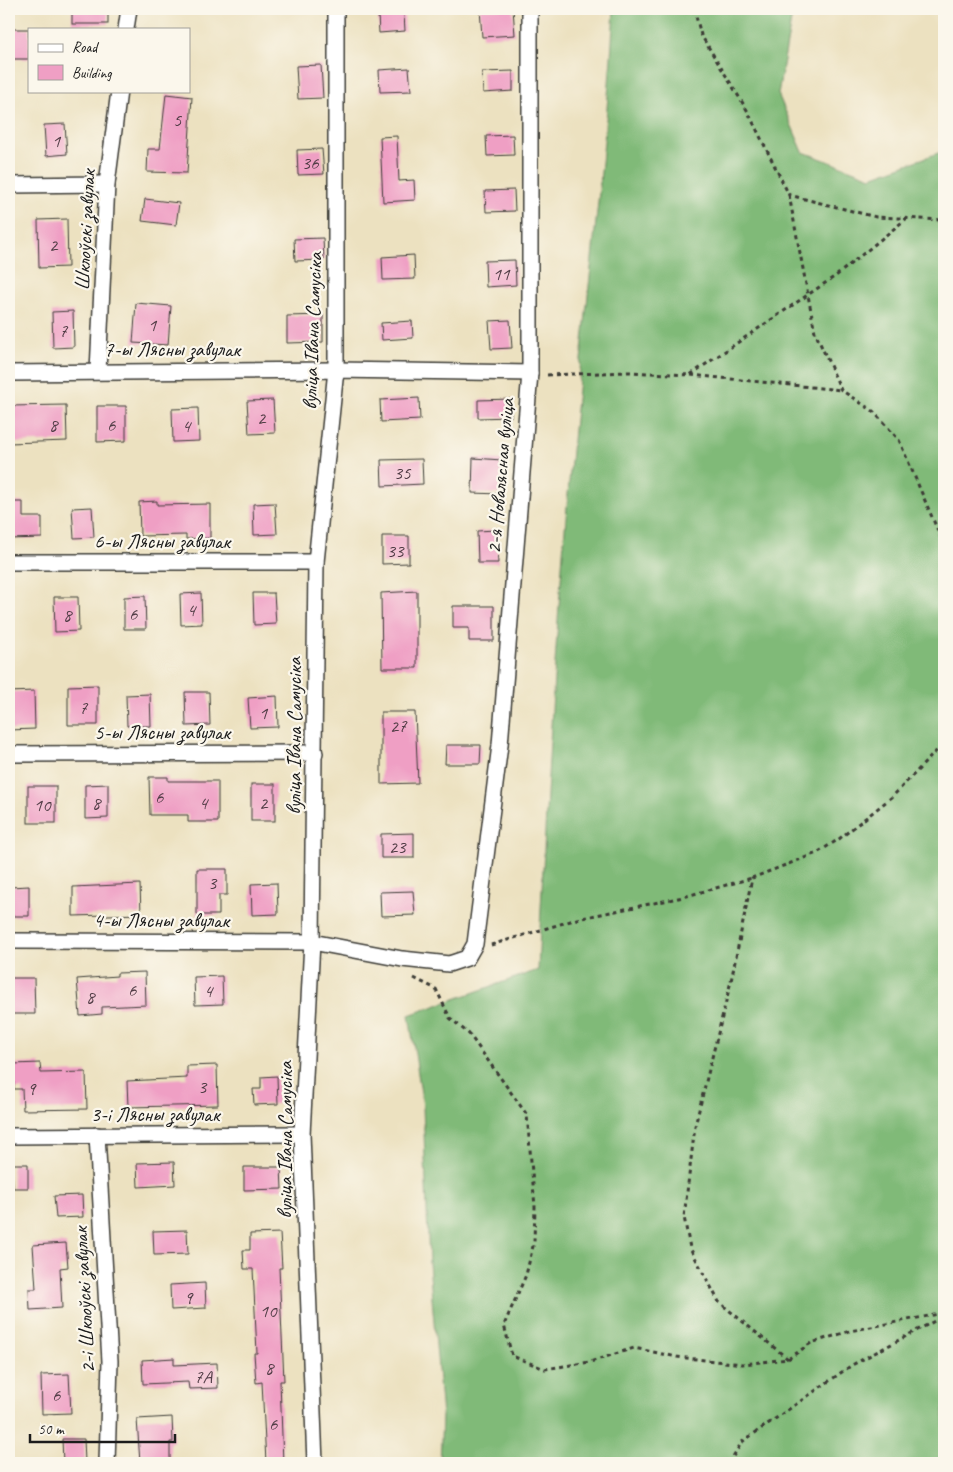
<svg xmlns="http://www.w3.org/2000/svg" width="953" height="1472" viewBox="0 0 953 1472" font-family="Caveat,sans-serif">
  <rect width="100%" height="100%" fill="#fbf7ec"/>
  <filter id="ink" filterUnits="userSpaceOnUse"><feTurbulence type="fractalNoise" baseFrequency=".02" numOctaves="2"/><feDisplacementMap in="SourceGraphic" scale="10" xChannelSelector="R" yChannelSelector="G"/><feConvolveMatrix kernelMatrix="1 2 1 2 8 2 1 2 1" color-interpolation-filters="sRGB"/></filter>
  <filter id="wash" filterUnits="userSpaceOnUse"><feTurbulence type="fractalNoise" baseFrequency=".0096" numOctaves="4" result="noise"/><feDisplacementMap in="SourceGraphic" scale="20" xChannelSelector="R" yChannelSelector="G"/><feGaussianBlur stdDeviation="1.12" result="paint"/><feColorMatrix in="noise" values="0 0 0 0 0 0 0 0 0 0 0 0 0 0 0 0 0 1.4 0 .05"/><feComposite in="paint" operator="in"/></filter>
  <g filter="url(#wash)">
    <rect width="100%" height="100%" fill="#ece1c0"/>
    <path fill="#80ba78" stroke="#4e6b4a" d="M614,9h179l-15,85 25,58 68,25 73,-26v1312h-504l2,-47 -13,-153 -6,-157 -14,-91 129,-45c9,-187 19,-374 38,-561 13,-133 31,-266 38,-400z"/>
    <g id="blocks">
      <g fill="#ef9fc4">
        <rect x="72" y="9" width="36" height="15"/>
        <polygon points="480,9 513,9 515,35 482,37"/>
        <polygon points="404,14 405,31 379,33 378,15"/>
        <polygon points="9,29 29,29 29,59 10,59"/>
        <polygon points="321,65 323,98 298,99 296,66"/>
        <polygon points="409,68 411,91 380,92 379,70"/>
        <polygon points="513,71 513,91 483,93 482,72"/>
        <polygon points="166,94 192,97 187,173 147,172 148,149 160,149"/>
        <polygon points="65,124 67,154 46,156 44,125"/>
        <polygon points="513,135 514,155 487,156 486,136"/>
        <polygon points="397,136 399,181 414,180 415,200 383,202 380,137"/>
        <polygon points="322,149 324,174 298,175 297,150"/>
        <polygon points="514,190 515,211 486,212 485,191"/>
        <polygon points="145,199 179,203 176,225 142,221"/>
        <polygon points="67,219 68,267 39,268 38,220"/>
        <polygon points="323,238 324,260 295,261 294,239"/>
        <polygon points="414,255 415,279 383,280 382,257"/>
        <polygon points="515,260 516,285 486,287 485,261"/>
        <polygon points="136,303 171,306 168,345 133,343"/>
        <polygon points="73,311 74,347 53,348 52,312"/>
        <polygon points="323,315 323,342 287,343 287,316"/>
        <polygon points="510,320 512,348 491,349 489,321"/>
        <polygon points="412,321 413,338 382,340 381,323"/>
        <polygon points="419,398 420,420 381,422 380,400"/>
        <polygon points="511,399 511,417 478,418 478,400"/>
        <polygon points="273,400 275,433 249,434 247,401"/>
        <polygon points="66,405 67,441 9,443 9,406"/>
        <polygon points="97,406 126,406 126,441 97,442"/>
        <polygon points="198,408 199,441 173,442 172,409"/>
        <polygon points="473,458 502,460 500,494 472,493"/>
        <polygon points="422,459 423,484 382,486 381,460"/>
        <polygon points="157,501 157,505 210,504 210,538 186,539 186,535 140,536 139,502"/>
        <polygon points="9,502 23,502 23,517 42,517 42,538 9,539"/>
        <polygon points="275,503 277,534 254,535 253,504"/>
        <polygon points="92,507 94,537 74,538 72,508"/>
        <polygon points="496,530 498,563 478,563 477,531"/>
        <polygon points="382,536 409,536 409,563 382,564"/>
        <polygon points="417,591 417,668 382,668 381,593"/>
        <polygon points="201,593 202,624 181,625 180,594"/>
        <polygon points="253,593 274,593 276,624 254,625"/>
        <polygon points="145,596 146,629 124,629 124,597"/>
        <polygon points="54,597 78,597 79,631 55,632"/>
        <polygon points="453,606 494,606 494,641 469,641 469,628 453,628"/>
        <polygon points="98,685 98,725 68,725 68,686"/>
        <polygon points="34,691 35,729 9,730 9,692"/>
        <polygon points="185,692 209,692 210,725 186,726"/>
        <polygon points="150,694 151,726 127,726 126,695"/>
        <polygon points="277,696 278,727 250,728 248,698"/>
        <polygon points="381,712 415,712 418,783 381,784"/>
        <polygon points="446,745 481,745 480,764 445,764"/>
        <polygon points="149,777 168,777 168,781 218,781 218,822 188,822 188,815 150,815"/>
        <polygon points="108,784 108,818 85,819 85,785"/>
        <rect x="251" y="784" width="24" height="37"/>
        <rect x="28" y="786" width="28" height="37"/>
        <polygon points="414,833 414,858 381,858 381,834"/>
        <polygon points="197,869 227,869 227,895 219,895 219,915 197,915"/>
        <polygon points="277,883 278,914 252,915 251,884"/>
        <polygon points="140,884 141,914 73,916 73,887"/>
        <polygon points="29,886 29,916 9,916 10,887"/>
        <polygon points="413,891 415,915 381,916 380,892"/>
        <polygon points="145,972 146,1005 102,1007 102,1014 80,1016 77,979 117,976 117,973"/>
        <polygon points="222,976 223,1004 195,1005 194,977"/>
        <polygon points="10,978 34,978 35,1014 10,1014"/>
        <polygon points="40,1063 41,1073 86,1072 87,1109 23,1110 22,1089 14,1089 13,1064"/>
        <polygon points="217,1065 218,1105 128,1107 127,1081 187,1078 187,1066"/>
        <polygon points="277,1076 278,1104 254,1105 253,1089 261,1089 261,1077"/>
        <polygon points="174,1162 175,1185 138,1187 137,1163"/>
        <polygon points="12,1164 28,1164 28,1188 13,1188"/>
        <polygon points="244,1167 281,1167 282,1189 244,1190"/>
        <polygon points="82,1195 83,1217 56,1218 54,1196"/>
        <polygon points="187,1230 188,1254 154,1255 153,1231"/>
        <polygon points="280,1233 282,1268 279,1268 284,1381 280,1381 283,1463 266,1463 262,1382 256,1383 254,1353 257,1353 253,1269 244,1269 243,1250 250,1250 250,1234"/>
        <polygon points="66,1243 68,1267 60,1268 62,1308 30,1310 29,1289 36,1289 33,1245"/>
        <polygon points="205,1283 206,1308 171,1310 170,1285"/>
        <polygon points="174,1358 174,1365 217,1363 218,1388 189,1389 188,1382 143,1384 142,1360"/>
        <polygon points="69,1374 71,1413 42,1414 41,1375"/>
        <polygon points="172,1417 173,1442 170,1442 170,1463 140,1463 137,1419"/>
        <polygon points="62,1439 84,1439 85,1462 63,1463"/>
      </g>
    </g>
  </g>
  <g filter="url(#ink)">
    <use href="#blocks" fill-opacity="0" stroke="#3b3a35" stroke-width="1"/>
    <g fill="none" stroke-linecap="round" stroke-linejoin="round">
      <g stroke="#3b3a35" stroke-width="18">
        <g id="minor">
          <polyline points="126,29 129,9"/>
          <polyline points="9,185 107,184"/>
          <polyline points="98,371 107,184 119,91"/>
          <polyline points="9,373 336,370 530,373"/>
          <polyline points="9,562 316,562"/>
          <polyline points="9,754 315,753"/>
          <polyline points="9,941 312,942 402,959 449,964 467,958 475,944 500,745 530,373 530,9"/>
          <polyline points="97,1135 110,1361 107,1463"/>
          <polyline points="9,1136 302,1134"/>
          <polyline points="315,1463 302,1134 312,942 316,562 336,370 336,9"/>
        </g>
      </g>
      <g stroke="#3b3a35" stroke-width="3" stroke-dasharray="4 4" stroke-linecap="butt">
        <polyline points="694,9 701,35 747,110 789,195 876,217 944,220"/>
        <polyline points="789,195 815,332 841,390 873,411 899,440 944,545"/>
        <polyline points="547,375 629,372 690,375 837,275 907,218"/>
        <polyline points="691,375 841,390"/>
        <polyline points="491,945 577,919 683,897 752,878"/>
        <polyline points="414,978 436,989 450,1018 469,1034 527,1115 535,1207 534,1242 526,1275 504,1325 512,1356 545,1369 590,1362 634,1348 677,1357 743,1364 788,1359 811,1343 850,1331 944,1313"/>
        <polyline points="788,1359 719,1302 690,1248 684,1217 695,1126 731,981 752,878 817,853 839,839 892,797 944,743"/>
        <polyline points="729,1463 742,1442 852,1365 944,1316"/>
      </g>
      <use href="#minor" stroke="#fff" stroke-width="15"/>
    </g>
  </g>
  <g text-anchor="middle" stroke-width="4.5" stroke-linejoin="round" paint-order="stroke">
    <g font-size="19" fill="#513d46">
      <text x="177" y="126">5</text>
      <text x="56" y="147">1</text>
      <text x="310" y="169">36</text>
      <text x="53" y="251">2</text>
      <text x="501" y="280">11</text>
      <text x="152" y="331">1</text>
      <text x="63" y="337">7</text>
      <text x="261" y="424">2</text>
      <text x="53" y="431">8</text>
      <text x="111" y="431">6</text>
      <text x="186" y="432">4</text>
      <text x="402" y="479">35</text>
      <text x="395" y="557">33</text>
      <text x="191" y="616">4</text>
      <text x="133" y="620">6</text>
      <text x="67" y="621">8</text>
      <text x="83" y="714">7</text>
      <text x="263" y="719">1</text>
      <text x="398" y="732">27</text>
      <text x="159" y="803">6</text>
      <text x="96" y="809">8</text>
      <text x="203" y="809">4</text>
      <text x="263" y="809">2</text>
      <text x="42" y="811">10</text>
      <text x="397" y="853">23</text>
      <text x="212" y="889">3</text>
      <text x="132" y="996">6</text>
      <text x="208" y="997">4</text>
      <text x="90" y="1003">8</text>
      <text x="202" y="1093">3</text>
      <text x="31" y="1095">9</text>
      <text x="188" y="1304">9</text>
      <text x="268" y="1317">10</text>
      <text x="269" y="1374">8</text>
      <text x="203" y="1383">7А</text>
      <text x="56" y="1401">6</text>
      <text x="273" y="1430">6</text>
    </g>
    <g font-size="21" fill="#1c1c1c" stroke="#fbf7ec">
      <text transform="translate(85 230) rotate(-87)" y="7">Шклоўскі завулак</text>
      <text transform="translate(312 331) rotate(-88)" y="7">вуліца Івана Самусіка</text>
      <text x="172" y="356">7-ы Лясны завулак</text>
      <text transform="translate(500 476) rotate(-85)" y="7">2-я Новалясная вуліца</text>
      <text x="162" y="548">6-ы Лясны завулак</text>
      <text x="162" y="739">5-ы Лясны завулак</text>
      <text transform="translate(294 736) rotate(-90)" y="7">вуліца Івана Самусіка</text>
      <text x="161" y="927">4-ы Лясны завулак</text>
      <text x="155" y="1121">3-і Лясны завулак</text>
      <text transform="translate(285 1140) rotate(-90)" y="7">вуліца Івана Самусіка</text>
      <text transform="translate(84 1300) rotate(-93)" y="7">2-і Шклоўскі завулак</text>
    </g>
  </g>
  <rect width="953" height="1472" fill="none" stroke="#fbf7ec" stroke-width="30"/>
  <rect x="28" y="28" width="162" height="65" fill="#fbf7ec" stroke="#a29f99"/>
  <rect x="38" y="44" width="25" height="8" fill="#ffffff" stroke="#a29f99"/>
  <text x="72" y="52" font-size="15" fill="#1c1c1c">Road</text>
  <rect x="38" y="65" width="25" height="15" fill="#ef9fc4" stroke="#a29f99"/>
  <text x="72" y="78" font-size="15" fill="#1c1c1c">Building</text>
  <path d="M30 1434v8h145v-8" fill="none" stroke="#1c1c1c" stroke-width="2.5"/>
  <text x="38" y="1434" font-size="15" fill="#1c1c1c" stroke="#fbf7ec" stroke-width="4" paint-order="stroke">50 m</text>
</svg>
